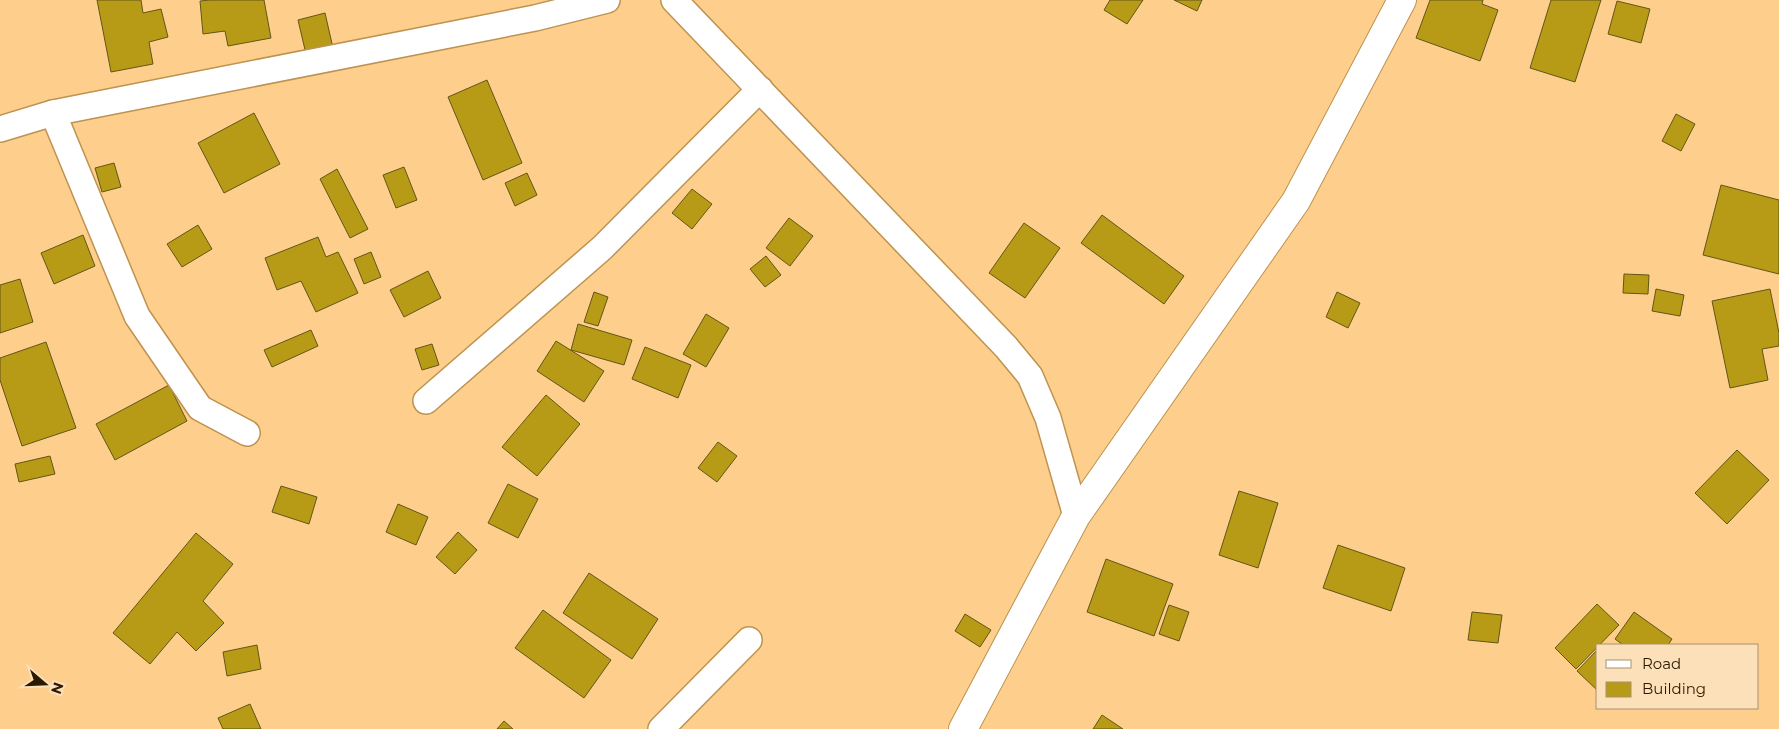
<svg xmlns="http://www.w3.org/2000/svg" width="1779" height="729" viewBox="0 0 1779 729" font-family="Montserrat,sans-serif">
  <rect width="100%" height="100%" fill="#fecf8c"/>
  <g fill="#b79b16" stroke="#635519">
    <polygon points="97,0 141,0 143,13 161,9 168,37 149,42 153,64 111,72"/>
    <polygon points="210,0 264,0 271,38 228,46 225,31 203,34 200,1"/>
    <polygon points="1110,0 1143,0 1127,24 1104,10"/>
    <polygon points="1174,0 1202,0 1197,11"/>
    <polygon points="1430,0 1483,0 1482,4 1498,10 1480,61 1416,38"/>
    <polygon points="1551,0 1601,0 1575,82 1530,68"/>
    <polygon points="1617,1 1650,9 1641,43 1608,34"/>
    <polygon points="325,13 333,48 306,54 298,20"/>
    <polygon points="487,80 522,163 483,180 448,97"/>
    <polygon points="254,113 280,164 224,193 198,143"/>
    <polygon points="1676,114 1695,124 1681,151 1662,141"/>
    <polygon points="114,163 121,187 102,192 95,168"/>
    <polygon points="404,167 417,200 396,208 383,175"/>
    <polygon points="337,169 368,229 350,238 320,179"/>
    <polygon points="527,173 537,195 515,206 505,183"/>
    <polygon points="1721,185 1779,200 1779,274 1703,255"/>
    <polygon points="692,189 712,204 692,229 672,213"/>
    <polygon points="1102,215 1184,276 1164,304 1081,243"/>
    <polygon points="789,218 813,236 790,266 766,248"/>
    <polygon points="1024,223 1060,248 1025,298 989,273"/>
    <polygon points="198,225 212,249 182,267 167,244"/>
    <polygon points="83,235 95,266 54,284 41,253"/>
    <polygon points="318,237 326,257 338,252 358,293 316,312 301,281 277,290 265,258"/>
    <polygon points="371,252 381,277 364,284 354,259"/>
    <polygon points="766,256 781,275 765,287 750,269"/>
    <polygon points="428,271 441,298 404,317 390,290"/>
    <polygon points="1624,274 1649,275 1648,294 1623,293"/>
    <polygon points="20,279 33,322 0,333 0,285"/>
    <polygon points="1656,289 1684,295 1680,316 1652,311"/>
    <polygon points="1770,289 1779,333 1779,346 1762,349 1768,380 1730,388 1712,301"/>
    <polygon points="594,292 608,297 598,326 584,322"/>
    <polygon points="1337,292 1360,303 1348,328 1326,317"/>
    <polygon points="706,314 729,328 706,367 683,354"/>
    <polygon points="578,324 632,340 624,365 571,350"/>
    <polygon points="311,330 318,346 272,367 264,350"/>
    <polygon points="556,341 604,371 584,402 537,371"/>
    <polygon points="46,342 76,428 22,446 0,380 0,358"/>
    <polygon points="432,344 439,365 422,370 415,349"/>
    <polygon points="645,347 691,365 678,398 632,379"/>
    <polygon points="169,385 187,421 115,460 96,424"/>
    <polygon points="546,395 580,424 537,476 502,447"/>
    <polygon points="718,442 737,456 717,482 698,468"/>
    <polygon points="1737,450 1769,480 1727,524 1695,493"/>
    <polygon points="50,456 55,474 19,482 15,464"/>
    <polygon points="508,484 538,499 518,538 488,523"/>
    <polygon points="281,486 317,497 309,524 272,512"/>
    <polygon points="1239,491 1278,503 1258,568 1219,555"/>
    <polygon points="398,504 428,517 416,545 386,532"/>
    <polygon points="458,532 477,550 455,574 436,557"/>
    <polygon points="196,533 233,564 203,601 224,623 196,651 177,632 150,664 113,633"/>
    <polygon points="1338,545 1405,568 1391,611 1323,588"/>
    <polygon points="1106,559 1173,584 1154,636 1087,612"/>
    <polygon points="589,573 658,619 632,659 563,613"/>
    <polygon points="1597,604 1619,625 1576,669 1555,648"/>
    <polygon points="1169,605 1189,612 1179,641 1159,634"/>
    <polygon points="543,610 611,660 584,698 515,648"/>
    <polygon points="1472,612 1502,615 1498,643 1468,640"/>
    <polygon points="1634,612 1672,639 1668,645 1623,645 1615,639"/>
    <polygon points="965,614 991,630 980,647 955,631"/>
    <polygon points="257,645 261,669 227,676 223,652"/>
    <polygon points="1598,649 1598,691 1577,671"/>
    <polygon points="250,704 261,729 223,729 218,718"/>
    <polygon points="1102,715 1123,729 1093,729"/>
    <polygon points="504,721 513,729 497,729"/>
  </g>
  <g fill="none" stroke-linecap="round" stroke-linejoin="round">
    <g stroke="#be9250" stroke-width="28">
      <g id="minor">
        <polyline points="674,0 1006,347 1030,376 1048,418 1076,516"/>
        <polyline points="53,113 137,316 200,408 247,433"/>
        <polyline points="0,129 53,113 535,18 607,0"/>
        <polyline points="426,401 602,248 760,89"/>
        <polyline points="661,729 749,640"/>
      </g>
    </g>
    <g stroke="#be9250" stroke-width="30">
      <polyline id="tertiary" points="963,729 1076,516 1296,201 1402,0"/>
    </g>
    <use href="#minor" stroke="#fff" stroke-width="25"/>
    <use href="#tertiary" stroke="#fff" stroke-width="28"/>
  </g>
  <rect x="1596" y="644" width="162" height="65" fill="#fce0b9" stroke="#a8916f"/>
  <rect x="1606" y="660" width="25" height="8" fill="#ffffff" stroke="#a8916f"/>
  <text x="1642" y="669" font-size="15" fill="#2b1a00">Road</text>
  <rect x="1606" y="682" width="25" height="15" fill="#b79b16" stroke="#a8916f"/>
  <text x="1642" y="694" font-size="15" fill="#2b1a00">Building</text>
  <g transform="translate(45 684) rotate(109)" stroke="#fce0b9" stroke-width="4" paint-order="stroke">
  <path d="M0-4L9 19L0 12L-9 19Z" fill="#2b1a00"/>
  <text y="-8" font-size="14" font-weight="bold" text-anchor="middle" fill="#2b1a00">N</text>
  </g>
</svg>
